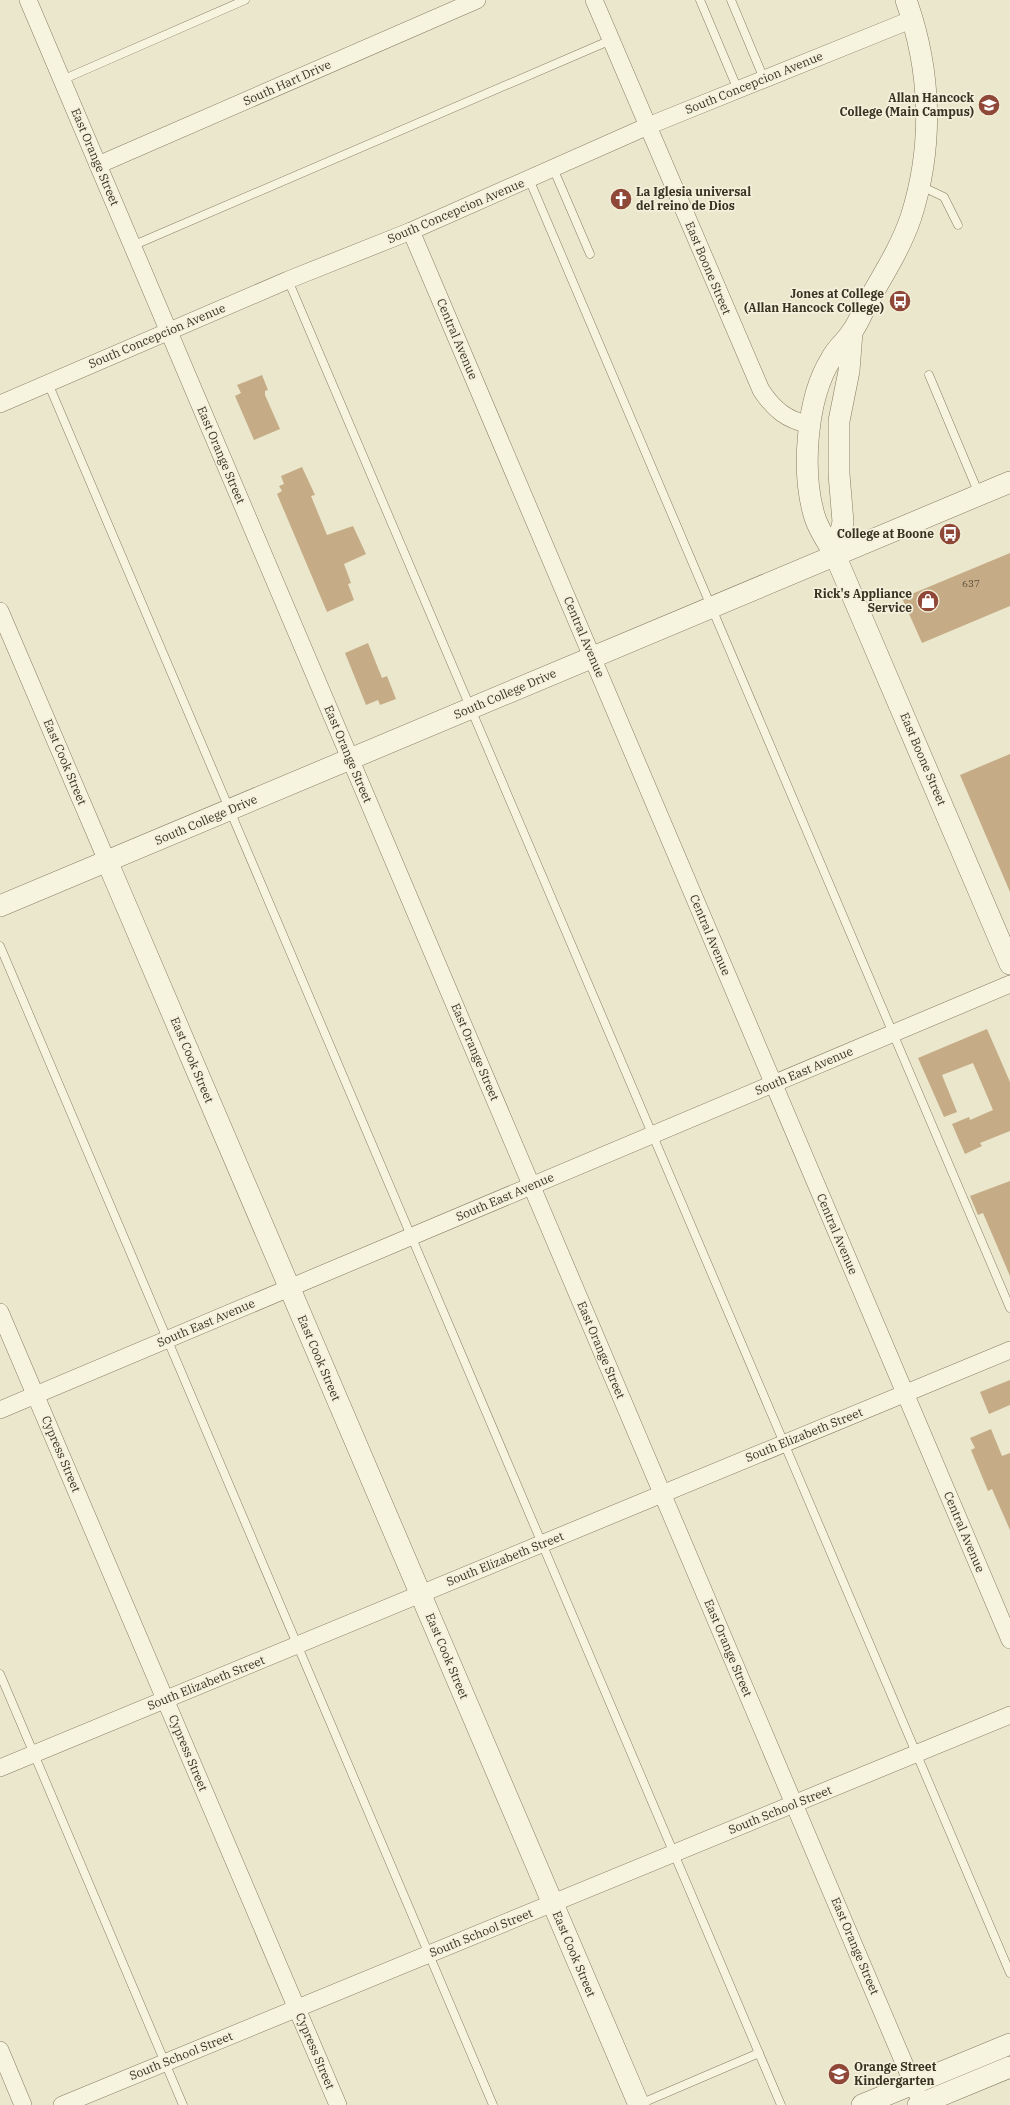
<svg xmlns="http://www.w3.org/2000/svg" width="1010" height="2105" viewBox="0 0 1010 2105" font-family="'IBM Plex Serif',serif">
  <rect width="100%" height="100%" fill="#ebe7cc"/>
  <g fill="#c5ac86">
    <polygon points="262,375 268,390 265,391 265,395 280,429 254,440 235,396 241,393 237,385"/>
    <polygon points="302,467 315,495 311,496 327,535 353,526 366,554 344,564 351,583 348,584 354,600 327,612 277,494 282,491 279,486 284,484 281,476"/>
    <polygon points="1010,553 1010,606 922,643 902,598"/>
    <polygon points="368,643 382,678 387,676 396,699 380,705 378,700 366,705 345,653"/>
    <polygon points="1010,754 1010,892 960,775"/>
    <polygon points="987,1029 1010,1082 1010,1131 980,1143 982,1146 965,1154 952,1124 969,1117 970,1120 993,1110 973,1063 942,1075 957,1112 944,1117 918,1058"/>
    <polygon points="1010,1181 1010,1276 983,1213 978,1215 970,1196"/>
    <polygon points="1010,1380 1010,1405 989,1414 980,1392"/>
    <polygon points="991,1429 1002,1456 1010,1453 1010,1530 992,1489 988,1491 971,1450 975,1448 970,1438"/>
  </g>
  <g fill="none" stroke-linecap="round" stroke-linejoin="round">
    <g stroke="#877c61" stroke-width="9">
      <g id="service">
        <polyline points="700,0 738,90"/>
        <polyline points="731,0 764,79"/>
        <polyline points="62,80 245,0"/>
        <polyline points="553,168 590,254"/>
        <polyline points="529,179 1010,1308"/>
        <polyline points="921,186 944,197 958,225"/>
        <polyline points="132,246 611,40"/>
        <polyline points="288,280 1010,1973"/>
        <polyline points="929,375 979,494"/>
        <polyline points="48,383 781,2105"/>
        <polyline points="0,946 493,2105"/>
        <polyline points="0,1674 183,2105"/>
        <polyline points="640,2104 759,2053"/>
      </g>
    </g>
    <g stroke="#877c61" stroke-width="18">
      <g id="minor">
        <polyline points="28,0 918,2096"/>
        <path d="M594,0l167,390c13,20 26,30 49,35"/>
        <polyline points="98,165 477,0"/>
        <polyline points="411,231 1010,1640"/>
        <polyline points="0,404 288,280 411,231 648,126 913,19"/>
        <polyline points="0,611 107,861"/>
        <polyline points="0,1312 338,2105"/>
        <polyline points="0,1410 1010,984"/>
        <polyline points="0,1768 1010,1350"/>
        <polyline points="0,2050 23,2105"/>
        <polyline points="62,2105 1010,1715"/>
      </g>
    </g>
    <g stroke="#877c61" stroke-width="22">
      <g id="tertiary">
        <path d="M906,0c25,70 28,145 5,217 -10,30 -28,58 -44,86 -5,10 -9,21 -16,30 -6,9 -15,16 -20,26 -25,40 -30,114 -16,159 5,14 13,25 20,37l175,409"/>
        <polyline points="835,555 843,522 839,474 839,421 849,371 852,332"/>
        <polyline points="107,861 639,2105"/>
        <polyline points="0,906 1010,482"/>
        <polyline points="862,2105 1010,2044"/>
        <polyline points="918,2105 1010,2067"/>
      </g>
    </g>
    <use href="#service" stroke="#f6f3df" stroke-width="8"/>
    <use href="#minor" stroke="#f6f3df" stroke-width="17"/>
    <use href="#tertiary" stroke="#f6f3df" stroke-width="21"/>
  </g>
  <defs>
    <g id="university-disc" transform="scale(1.15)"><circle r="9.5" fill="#8f4737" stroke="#f3f0db"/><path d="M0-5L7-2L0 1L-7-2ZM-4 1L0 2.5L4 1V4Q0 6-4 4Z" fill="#fff"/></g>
    <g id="church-disc" transform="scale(1.15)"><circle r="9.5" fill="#8f4737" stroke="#f3f0db"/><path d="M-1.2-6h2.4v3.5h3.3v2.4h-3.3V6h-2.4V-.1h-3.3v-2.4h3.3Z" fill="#fff"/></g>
    <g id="bus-disc" transform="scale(1.15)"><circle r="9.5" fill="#8f4737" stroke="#f3f0db"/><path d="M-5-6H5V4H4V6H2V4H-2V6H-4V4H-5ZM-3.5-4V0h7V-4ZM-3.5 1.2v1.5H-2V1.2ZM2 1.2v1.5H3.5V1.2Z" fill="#fff"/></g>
    <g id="shop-disc" transform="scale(1.15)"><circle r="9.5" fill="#8f4737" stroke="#f3f0db"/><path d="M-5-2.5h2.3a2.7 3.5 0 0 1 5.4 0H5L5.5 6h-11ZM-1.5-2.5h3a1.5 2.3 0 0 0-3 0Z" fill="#fff"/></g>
    <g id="school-disc" transform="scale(1.15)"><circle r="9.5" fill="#8f4737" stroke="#f3f0db"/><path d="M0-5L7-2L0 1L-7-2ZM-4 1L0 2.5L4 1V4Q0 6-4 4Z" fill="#fff"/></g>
  </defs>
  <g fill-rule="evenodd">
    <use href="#university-disc" x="989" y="105"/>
    <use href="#church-disc" x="621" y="199"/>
    <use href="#bus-disc" x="900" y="301"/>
    <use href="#bus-disc" x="950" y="534"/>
    <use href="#shop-disc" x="928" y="601"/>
    <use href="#school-disc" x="839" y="2074"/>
  </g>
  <g text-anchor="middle" stroke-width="3.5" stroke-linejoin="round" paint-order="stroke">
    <g font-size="10" fill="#5c503c">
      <text x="971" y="587">637</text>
    </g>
    <g font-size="12" fill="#393223" stroke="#f3f0db">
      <text transform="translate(287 83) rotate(-24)" y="4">South Hart Drive</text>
      <text transform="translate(754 83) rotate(-22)" y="4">South Concepcion Avenue</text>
      <text transform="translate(95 157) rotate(67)" y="4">East Orange Street</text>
      <text transform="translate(456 211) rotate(-23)" y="4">South Concepcion Avenue</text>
      <text transform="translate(708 268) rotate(67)" y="4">East Boone Street</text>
      <text transform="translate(157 336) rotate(-23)" y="4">South Concepcion Avenue</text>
      <text transform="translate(457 339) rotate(67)" y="4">Central Avenue</text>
      <text transform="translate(221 455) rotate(67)" y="4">East Orange Street</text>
      <text transform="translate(584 637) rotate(67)" y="4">Central Avenue</text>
      <text transform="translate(505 694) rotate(-23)" y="4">South College Drive</text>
      <text transform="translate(348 754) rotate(67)" y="4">East Orange Street</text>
      <text transform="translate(923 759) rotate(67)" y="4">East Boone Street</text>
      <text transform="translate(65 762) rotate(67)" y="4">East Cook Street</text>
      <text transform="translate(206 820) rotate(-23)" y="4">South College Drive</text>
      <text transform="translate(710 935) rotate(67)" y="4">Central Avenue</text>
      <text transform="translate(475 1052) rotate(67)" y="4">East Orange Street</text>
      <text transform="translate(192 1060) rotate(67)" y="4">East Cook Street</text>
      <text transform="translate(804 1071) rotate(-23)" y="4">South East Avenue</text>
      <text transform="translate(505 1197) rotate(-23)" y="4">South East Avenue</text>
      <text transform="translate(837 1234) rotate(67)" y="4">Central Avenue</text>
      <text transform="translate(206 1323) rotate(-23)" y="4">South East Avenue</text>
      <text transform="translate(601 1350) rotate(67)" y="4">East Orange Street</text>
      <text transform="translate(319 1358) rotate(67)" y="4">East Cook Street</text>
      <text transform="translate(804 1435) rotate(-22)" y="4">South Elizabeth Street</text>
      <text transform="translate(61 1454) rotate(67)" y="4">Cypress Street</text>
      <text transform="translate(964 1532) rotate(67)" y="4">Central Avenue</text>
      <text transform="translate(505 1559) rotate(-22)" y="4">South Elizabeth Street</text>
      <text transform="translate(728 1648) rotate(67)" y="4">East Orange Street</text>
      <text transform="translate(447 1656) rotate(67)" y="4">East Cook Street</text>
      <text transform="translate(206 1683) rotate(-22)" y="4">South Elizabeth Street</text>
      <text transform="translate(188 1753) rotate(67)" y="4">Cypress Street</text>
      <text transform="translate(780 1810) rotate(-22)" y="4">South School Street</text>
      <text transform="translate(481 1933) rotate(-22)" y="4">South School Street</text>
      <text transform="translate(855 1946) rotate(67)" y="4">East Orange Street</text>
      <text transform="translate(574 1954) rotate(67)" y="4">East Cook Street</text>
      <text transform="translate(315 2051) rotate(67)" y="4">Cypress Street</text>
      <text transform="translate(181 2056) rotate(-22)" y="4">South School Street</text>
    </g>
    <g font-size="12" font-weight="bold" fill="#393223" stroke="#f3f0db" text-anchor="end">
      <text x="974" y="102">Allan Hancock<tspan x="974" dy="14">College (Main Campus)</tspan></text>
      <text x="636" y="196" text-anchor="start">La Iglesia universal<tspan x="636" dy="14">del reino de Dios</tspan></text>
      <text x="884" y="298">Jones at College<tspan x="884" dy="14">(Allan Hancock College)</tspan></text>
      <text x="934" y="538">College at Boone</text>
      <text x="912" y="598">Rick's Appliance<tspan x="912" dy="14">Service</tspan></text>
      <text x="854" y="2071" text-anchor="start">Orange Street<tspan x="854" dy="14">Kindergarten</tspan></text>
    </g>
  </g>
</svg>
